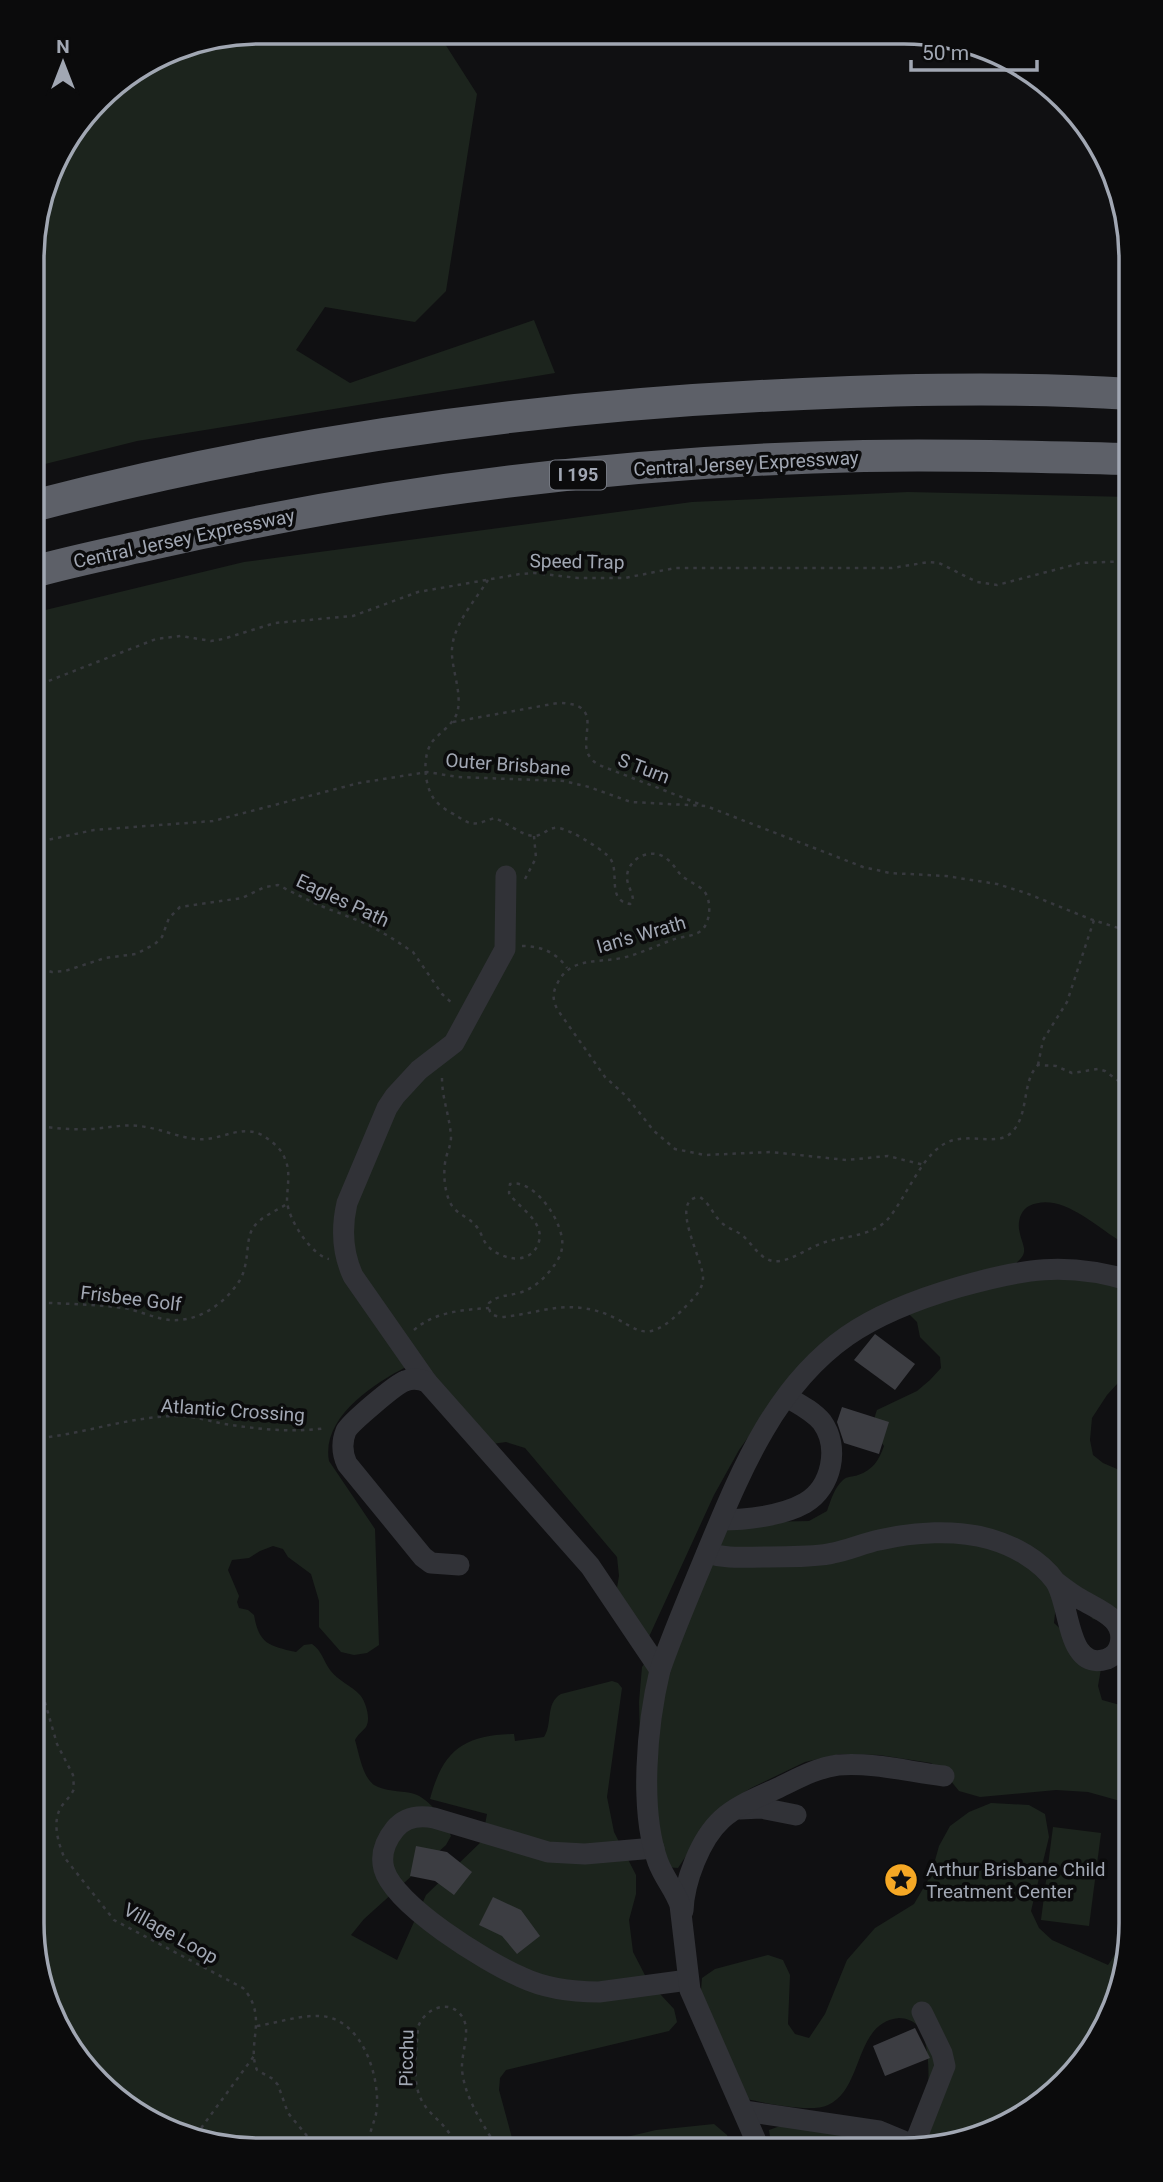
<svg xmlns="http://www.w3.org/2000/svg" width="1163" height="2182" viewBox="0 0 1163 2182" font-family="Roboto,sans-serif">
  <rect width="100%" height="100%" fill="#101012"/>
  <g fill="#1c241d">
    <polygon points="259,32 438,33 477,94 446,291 415,322 325,307 296,350 350,383 534,320 555,373 137,441 33,467 33,230 55,158 109,88 172,49"/>
    <path d="M908,492l223,5v740l-14,2c-24,-15 -58,-48 -88,-33 -8,4 -11,14 -10,23 3,19 13,23 -7,37l-109,33 -127,99 -37,52 -25,45 -66,144 -31,-51 2,-12 -2,-19 -92,-109 -19,-6 -14,2 -86,-77c-33,17 -85,51 -77,94l46,68 4,116 -12,8 -13,2 -13,-3 -22,-25v-26l-8,-27 -23,-17 -5,-8 -10,-3 -13,5 -11,7 -17,2 -4,10 11,26 -2,6 2,6 9,2 6,5c5,29 15,31 42,37l8,-7 8,-1c10,7 11,16 18,26 8,11 22,16 30,25 6,7 11,24 6,32 -4,5 -8,7 -11,13 4,13 7,36 19,45 10,6 26,6 37,8 18,4 34,27 40,43l-5,9 -82,74 -13,16 46,25 29,-65 56,-54 5,-27 -57,-15c13,-49 34,-64 84,-65l1,7 29,-4c9,-13 1,-34 17,-43l51,-13 6,2 4,5 -15,109 7,35 22,43v19l-7,26 4,32 15,29 26,28 3,13 -8,9 -163,39 -6,8 -1,12 16,59 -286,-1 -109,-45 -50,-53 -26,-53 -12,-74 1,-1310 211,-51 448,-60z"/>
    <path d="M1028,1271l88,14 7,22 2,21 6,19v16l-3,9 -21,23 -15,23 -2,22 3,15 10,8 28,12v153l-38,-9 -13,-14 -24,-1 -2,19 12,11 22,11 10,9 4,9 -4,23 4,14 29,8v96l-43,-12 -32,-2 -76,7 -21,-6 -13,-16 -15,-12 -52,-8 -39,-1 -35,8 -54,26 -23,15 -21,21 -29,44 -13,-1 -20,-24 -9,-55 4,-46 -1,-40 3,-35 36,-48 39,-96 92,-2 18,-10c4,-11 7,-23 16,-31 4,-4 10,-3 15,-5 15,-5 21,-15 26,-29 -9,-12 -13,-21 -7,-36l40,-19 13,-11 11,-12 -1,-11 -20,-20 -3,-15 -9,-9z"/>
    <path d="M991,1803l38,2 16,9 4,23 -18,74 8,17 13,12 56,25 17,-25 6,-4 -17,74 -30,52 -53,50 -53,26 -56,10c3,-32 15,-95 -4,-122 -4,-5 -12,-8 -19,-8 -45,4 -35,71 -71,87 -19,9 -73,-4 -94,-9l-34,-93 2,-25 13,-9 53,-14 15,5 7,15 -2,49 7,10 14,4 16,-24 22,-54 28,-32 39,-24 17,-29 8,-29 11,-20 19,-14z"/>
    <polygon points="1053,1827 1101,1833 1089,1926 1041,1920"/>
    <polygon points="714,2124 727,2135 733,2150 572,2150 656,2130"/>
    <polygon points="783,2125 886,2143 904,2150 772,2150 769,2130"/>
  </g>
  <g fill="#3c3d42">
    <polygon points="875,1334 915,1364 895,1390 854,1360"/>
    <polygon points="842,1407 889,1422 879,1454 844,1443 837,1422"/>
    <polygon points="416,1846 447,1852 472,1872 454,1895 435,1881 410,1876"/>
    <polygon points="493,1897 521,1910 540,1936 517,1954 502,1936 479,1925"/>
    <polygon points="915,2028 930,2058 885,2076 873,2046"/>
  </g>
  <g fill="none" stroke-linecap="round" stroke-linejoin="round">
    <g stroke="#37393e" stroke-width="2.5" stroke-dasharray="3.5 5" stroke-linecap="butt">
      <path d="M488,580c-14,22 -38,48 -36,75 1,17 9,37 6,54 -2,14 -17,22 -26,33 -10,14 -8,43 2,57 4,5 10,10 16,13 22,13 20,15 44,6 13,4 26,17 40,18 8,0 13,-7 20,-8 10,-3 44,19 53,27 16,13 -3,45 23,49l3,-3c0,-11 -9,-18 -5,-30 5,-16 26,-23 39,-12 6,4 9,11 14,16 6,6 16,9 22,15 9,9 8,31 -1,40 -8,7 -20,6 -30,10 -17,6 -32,14 -50,18 -26,5 -52,-1 -65,26 -5,10 -4,16 0,25l48,68 21,19 28,35 21,18 30,6 66,-3 75,8 42,-4 36,9"/>
      <polyline points="33,687 156,639 181,636 211,641 223,639 275,623 353,616 418,592 520,574 534,573 578,578 625,578 675,568 892,568 929,562 939,563 977,582 997,585 1081,563 1131,561"/>
      <path d="M453,722l105,-19c50,0 18,36 32,54 3,5 9,8 14,10l98,38"/>
      <polyline points="33,843 94,830 213,821 359,783 427,772 458,777 564,781 589,787 631,802 706,806 863,867 890,873 946,876 997,884 1026,893 1090,919 1131,932"/>
      <polyline points="525,879 536,858 534,836"/>
      <path d="M522,946c19,0 34,6 45,22"/>
      <polyline points="33,967 52,972 65,971 105,958 136,954 155,944 162,937 169,918 180,907 242,898 265,887 278,885 316,904 367,924 390,937 413,952 442,994 453,1004"/>
      <polyline points="1038,1065 1043,1040 1067,1002 1094,920"/>
      <path d="M442,1078c0,21 8,39 9,59 0,8 -3,13 -5,21 -3,12 -2,30 3,42 5,14 19,16 27,26 5,5 6,13 11,19 10,12 35,20 47,6 5,-6 7,-14 5,-20 -4,-16 -22,-25 -30,-38l1,-9c25,-6 56,41 52,64 -1,7 -5,14 -9,19 -9,12 -20,22 -34,26 -11,3 -21,2 -30,10 -1,10 3,13 13,14 27,-2 53,-13 80,-9 58,7 53,53 109,-7 6,-6 12,-14 12,-23 1,-17 -36,-80 -3,-81 11,8 12,16 20,24 6,7 15,9 22,14 12,10 20,29 38,26 17,-3 32,-16 49,-20 19,-5 45,-6 59,-22 17,-20 32,-59 53,-73 23,-17 54,2 70,-13 19,-18 10,-51 27,-68l18,1 16,7 26,-4 7,2 26,19"/>
      <path d="M32,1125c20,3 39,5 59,4 16,-1 32,-5 48,-3 20,2 38,11 57,13 26,3 48,-19 72,0 7,5 14,11 17,20 6,13 2,28 2,42 1,18 24,54 42,58"/>
      <path d="M32,1302c30,2 61,2 91,6 13,2 24,7 36,10 32,9 64,-11 81,-38 10,-18 5,-40 13,-52 7,-11 23,-17 34,-24"/>
      <path d="M414,1330c20,-18 48,-20 75,-22"/>
      <path d="M32,1439c50,-4 100,-24 150,-23 14,1 28,5 42,8 34,5 69,9 102,4"/>
      <path d="M32,1692l12,7 13,45 16,31 1,14c-3,7 -9,12 -13,18 -9,15 -3,35 3,50l50,63 129,68c26,29 3,56 14,82l16,9 5,6 10,28 30,36"/>
      <polyline points="1118,1995 1124,1953 1130,1945"/>
      <path d="M257,2026c20,-3 42,-11 63,-10 41,2 59,57 57,91 -1,15 -10,26 -8,42"/>
      <polyline points="1092,2049 1095,2038 1100,2035"/>
      <polyline points="196,2135 254,2056"/>
      <polyline points="958,2142 963,2137 987,2134"/>
      <path d="M455,2149c-1,-21 -26,-32 -34,-50 -10,-20 -4,-49 -3,-72 7,-20 35,-30 46,-7 6,14 -3,34 -2,50 3,29 21,54 36,79"/>
    </g>
    <g stroke="#313237" stroke-width="21">
      <path d="M427,1382l-74,-106c-11,-24 -12,-47 -6,-73l40,-95 8,-12 24,-26 35,-27 51,-94 1,-73"/>
      <path d="M721,1520c25,0 61,-4 84,-17 27,-16 35,-56 17,-81 -9,-11 -23,-18 -35,-25"/>
      <path d="M707,1553c19,6 37,4 58,4 22,-1 47,1 68,-4 16,-3 31,-10 46,-13 34,-8 77,-11 111,-1 24,7 50,21 65,42 16,23 11,91 52,78 7,-3 11,-7 13,-15 6,-25 -21,-34 -38,-44 -9,-5 -17,-11 -26,-18"/>
      <path d="M459,1565l-28,-2 -8,-6 -76,-93c-5,-11 -6,-21 -1,-33 4,-8 50,-47 59,-50 7,-3 15,-2 22,1l163,184 70,104"/>
      <polyline points="740,1809 761,1808 796,1815"/>
      <path d="M654,1848l-69,6 -37,-2 -114,-34c-15,-3 -29,-1 -39,11 -9,11 -15,25 -11,40 10,36 102,93 137,108 23,11 52,15 78,15l89,-12"/>
      <path d="M683,1911c1,-29 17,-72 39,-92 15,-14 37,-22 56,-31 19,-9 38,-20 60,-23 34,-3 72,7 106,11"/>
      <polyline points="744,2111 879,2131 920,2148"/>
      <polyline points="914,2145 945,2066 942,2053 922,2012"/>
      <path d="M760,2150l-70,-160 -10,-85c-5,-15 -16,-27 -22,-43 -19,-52 -11,-138 2,-192 14,-40 31,-79 47,-118 33,-79 67,-165 140,-216 33,-23 74,-38 112,-49 63,-18 107,-26 172,-6"/>
    </g>
    <g stroke="#5d6068" stroke-width="32">
      <path d="M33,506c251,-66 511,-101 770,-112 108,-5 220,-7 328,0"/>
      <path d="M33,572c39,-11 79,-19 119,-28 233,-53 473,-83 712,-88 89,-2 178,1 267,3"/>
    </g>
  </g>
  <defs>
    <g id="sight-disc" transform="scale(1.75)"><circle r="9.5" fill="#f5a825" stroke="#0b0b0c"/><path d="M0-6L1.8-2.2L6-1.7L2.9 1.2L3.7 5.4L0 3.3L-3.7 5.4L-2.9 1.2L-6-1.7L-1.8-2.2Z" fill="#111"/></g>
  </defs>
  <g fill-rule="evenodd">
    <use href="#sight-disc" x="901" y="1880"/>
  </g>
  <g text-anchor="middle" stroke-width="7" stroke-linejoin="round" paint-order="stroke">
    <rect fill="#0b0b0c" stroke="#747881" stroke-width="2" x="550" y="460.5" width="56" height="29" rx="5"/>
    <g font-size="18" font-weight="bold" fill="#a1a7b3">
      <text x="578" y="481">I 195</text>
    </g>
    <g font-size="19" fill="#a1a7b3" stroke="#0b0b0c">
      <text transform="translate(746 463) rotate(-3)" y="7">Central Jersey Expressway</text>
      <text transform="translate(184 538) rotate(-12)" y="7">Central Jersey Expressway</text>
      <text transform="translate(577 561) rotate(1)" y="7">Speed Trap</text>
      <text transform="translate(508 764) rotate(4)" y="7">Outer Brisbane</text>
      <text transform="translate(644 768) rotate(21)" y="7">S Turn</text>
      <text transform="translate(343 900) rotate(25)" y="7">Eagles Path</text>
      <text transform="translate(641 934) rotate(-16)" y="7">Ian's Wrath</text>
      <text transform="translate(131 1298) rotate(7)" y="7">Frisbee Golf</text>
      <text transform="translate(233 1410) rotate(4)" y="7">Atlantic Crossing</text>
      <text transform="translate(171 1933) rotate(29)" y="7">Village Loop</text>
      <text transform="translate(406 2058) rotate(-89)" y="7">Picchu</text>
    </g>
    <g font-size="19" fill="#a1a7b3" stroke="#0b0b0c" text-anchor="start">
      <text x="926" y="1876">Arthur Brisbane Child<tspan x="926" dy="22">Treatment Center</tspan></text>
    </g>
  </g>
  <path d="M0 0H1163V2182H0ZM259 44H904A215 215 0 0 1 1119 259V1923A215 215 0 0 1 904 2138H259A215 215 0 0 1 44 1923V259A215 215 0 0 1 259 44Z" fill="#0b0b0c" fill-rule="evenodd"/>
  <path fill="none" stroke="#a1a7b3" stroke-width="3.5" d="M259 44H904A215 215 0 0 1 1119 259V1923A215 215 0 0 1 904 2138H259A215 215 0 0 1 44 1923V259A215 215 0 0 1 259 44Z"/>
  <g transform="translate(63 63)" stroke="#0b0b0c" stroke-width="5" paint-order="stroke">
  <path d="M0-5L12 26L0 18L-12 26Z" fill="#a1a7b3"/>
  <text y="-10" font-size="19" font-weight="bold" text-anchor="middle" fill="#a1a7b3">N</text>
  </g>
  <path d="M911 60v10h126v-10" fill="none" stroke="#a1a7b3" stroke-width="3.5"/>
  <text x="922" y="60" font-size="21" fill="#a1a7b3" stroke="#0b0b0c" stroke-width="5" paint-order="stroke">50 m</text>
</svg>
